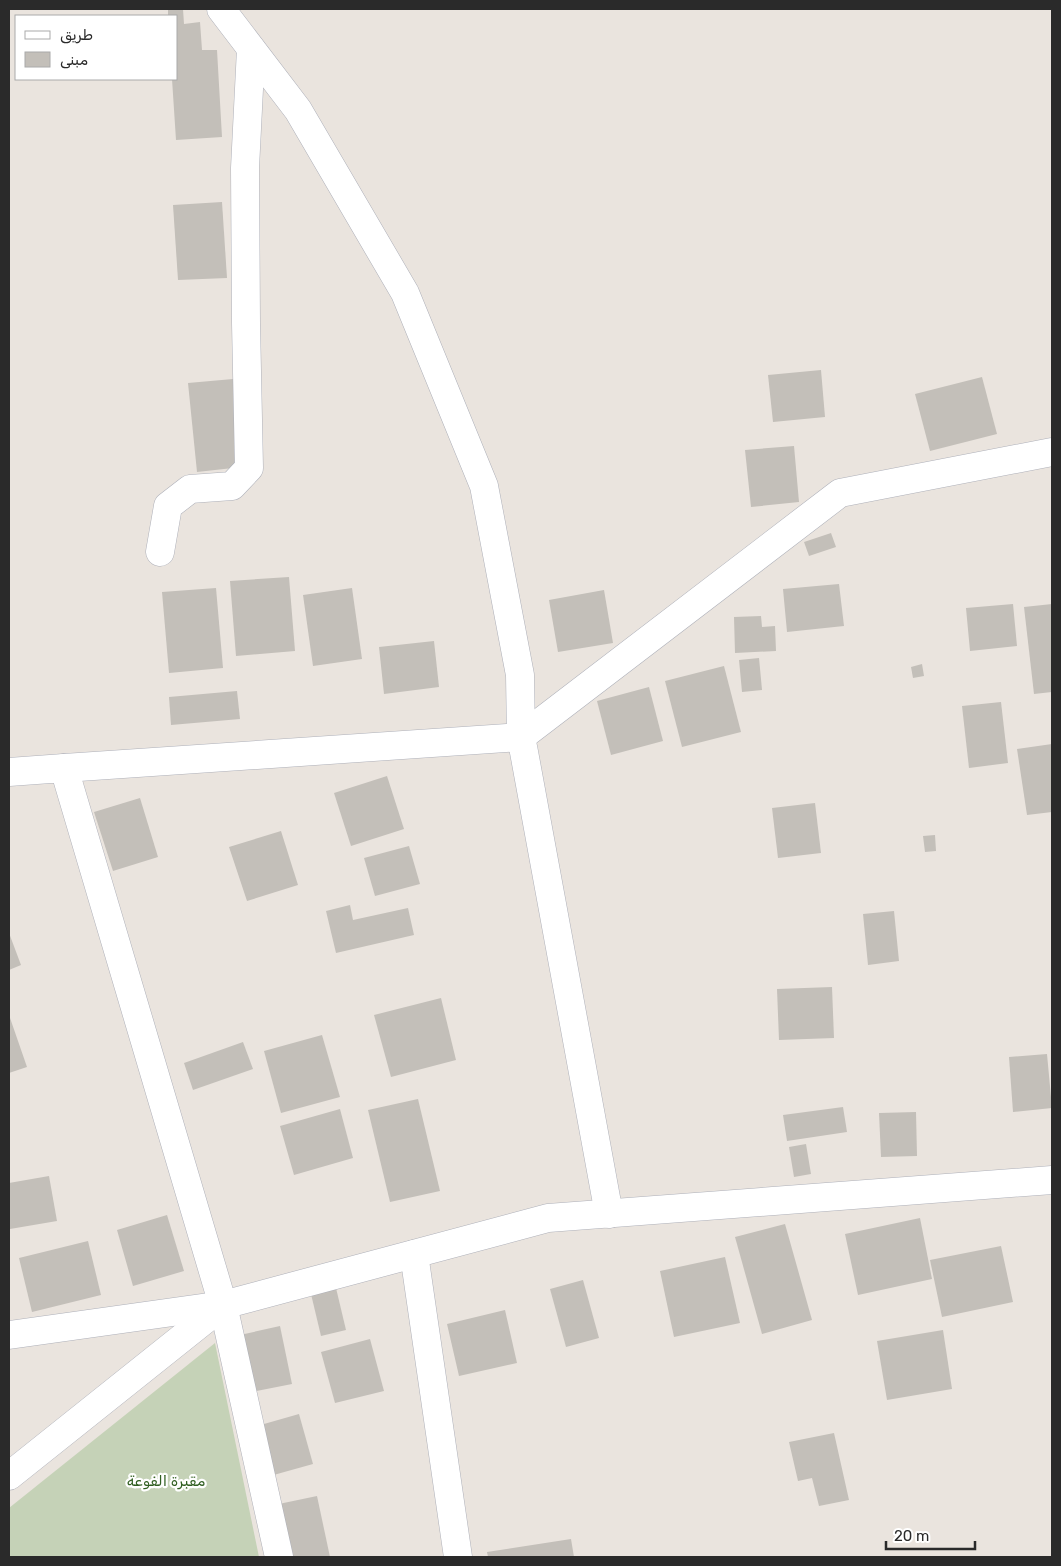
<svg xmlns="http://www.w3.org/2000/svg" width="1061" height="1566" viewBox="0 0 1061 1566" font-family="Rubik,'Noto Naskh Arabic',sans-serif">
  <rect width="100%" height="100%" fill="#eae4de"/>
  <polygon fill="#c5d2b7" points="215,1343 259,1557 9,1557 9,1508"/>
  <g fill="#c3bfb9">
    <polygon points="168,9 183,9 184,24 200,22 202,50 217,50 222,137 176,140 172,79 176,79 176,16 168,16"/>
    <polygon points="222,202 227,278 178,280 173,205"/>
    <polygon points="821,370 825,417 773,422 768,375"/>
    <polygon points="982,377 997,434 930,451 915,394"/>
    <polygon points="233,379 242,467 197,472 188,383"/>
    <polygon points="794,446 799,502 751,507 745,450"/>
    <polygon points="831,533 836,547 809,556 804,542"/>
    <polygon points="289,577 295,651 236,656 230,581"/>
    <polygon points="839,584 844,626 787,632 783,589"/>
    <polygon points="216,588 223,668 169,673 162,592"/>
    <polygon points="352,588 362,659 313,666 303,595"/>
    <polygon points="604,590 613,643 558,652 549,600"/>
    <polygon points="1013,604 1017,646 970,651 966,608"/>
    <polygon points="1052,604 1052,692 1034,694 1024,607"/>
    <polygon points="761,616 762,627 775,626 776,651 735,653 734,617"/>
    <polygon points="434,641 439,687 384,694 379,647"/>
    <polygon points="759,658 762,690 742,692 739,660"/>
    <polygon points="922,664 924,676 913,678 911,667"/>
    <polygon points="724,666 741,732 682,747 665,681"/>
    <polygon points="649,687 663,741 611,755 597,701"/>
    <polygon points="237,691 240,719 171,725 169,697"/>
    <polygon points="1001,702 1008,763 969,768 962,706"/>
    <polygon points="1052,744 1052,812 1027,815 1017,749"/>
    <polygon points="387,776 404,829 351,846 334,793"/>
    <polygon points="140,798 158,857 113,871 94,812"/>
    <polygon points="815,803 821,853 778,858 772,808"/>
    <polygon points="281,831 298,885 247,901 229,847"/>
    <polygon points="935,835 936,851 925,852 923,836"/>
    <polygon points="409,846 420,884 375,896 364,858"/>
    <polygon points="350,905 353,920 408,908 414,935 336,953 326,911"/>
    <polygon points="894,911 899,961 868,965 863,914"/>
    <polygon points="9,933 21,965 9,970"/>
    <polygon points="832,987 834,1038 779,1040 777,989"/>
    <polygon points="441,998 456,1060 391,1077 374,1015"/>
    <polygon points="9,1015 27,1067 9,1073"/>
    <polygon points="322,1035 340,1097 281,1113 264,1051"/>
    <polygon points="243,1042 253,1069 193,1090 184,1063"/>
    <polygon points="1047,1054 1052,1108 1013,1112 1009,1057"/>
    <polygon points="418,1099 440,1191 390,1202 368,1110"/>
    <polygon points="843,1107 847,1132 787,1141 783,1115"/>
    <polygon points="340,1109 353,1158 294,1175 280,1126"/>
    <polygon points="916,1112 917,1156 881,1157 879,1113"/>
    <polygon points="806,1144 811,1174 794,1177 789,1147"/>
    <polygon points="49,1176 57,1221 10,1229 9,1183"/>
    <polygon points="167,1215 184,1271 133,1286 117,1230"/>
    <polygon points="920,1218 932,1279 858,1295 845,1234"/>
    <polygon points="785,1224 812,1320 762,1334 735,1237"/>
    <polygon points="88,1241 101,1295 32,1312 19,1258"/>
    <polygon points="1001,1246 1013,1302 942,1317 930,1260"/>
    <polygon points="725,1257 740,1323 674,1337 660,1271"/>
    <polygon points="583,1280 599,1338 566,1347 550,1289"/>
    <polygon points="336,1288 346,1330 321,1336 311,1294"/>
    <polygon points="505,1310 517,1363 459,1376 447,1324"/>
    <polygon points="280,1326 292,1384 252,1392 240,1335"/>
    <polygon points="943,1330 952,1389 887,1400 877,1341"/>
    <polygon points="370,1339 384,1391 335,1403 321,1352"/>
    <polygon points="299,1414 313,1464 270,1476 257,1426"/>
    <polygon points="834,1433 849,1500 819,1506 812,1478 798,1481 789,1442"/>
    <polygon points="317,1496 330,1557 285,1557 274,1505"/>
    <polygon points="571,1539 574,1557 488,1557 487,1552"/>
  </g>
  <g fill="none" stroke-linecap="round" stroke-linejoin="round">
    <g stroke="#aeb0b9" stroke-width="29">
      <g id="street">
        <polyline points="221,9 298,110 405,293 484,486 520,675 521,737 524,752 609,1214"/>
        <polyline points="160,552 168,506 190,489 232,486 249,468 246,323 245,168 251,49"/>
        <polyline points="64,768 521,737 840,493 1052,452"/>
        <polyline points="9,772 64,768 223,1305 279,1557"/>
        <polyline points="414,1254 458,1557"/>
        <polyline points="9,1335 223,1305 548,1218 1052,1180"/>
        <polyline points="9,1476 222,1306"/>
      </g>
    </g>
    <use href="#street" stroke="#fff" stroke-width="28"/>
  </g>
  <g text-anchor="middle" stroke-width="4.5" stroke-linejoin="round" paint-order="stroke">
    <g font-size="15" fill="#315f22" stroke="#fff">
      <text x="166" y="1486">مقبرة الفوعة</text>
    </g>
  </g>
  <rect width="1061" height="1566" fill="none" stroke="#2a2a2a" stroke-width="20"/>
  <rect x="15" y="15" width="162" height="65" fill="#ffffff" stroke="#aaaaaa"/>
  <rect x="25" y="31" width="25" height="8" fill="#ffffff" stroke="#aaaaaa"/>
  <text x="60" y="40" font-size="15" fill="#2a2a2a">طريق</text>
  <rect x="25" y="52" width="25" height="15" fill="#c3bfb9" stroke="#aaaaaa"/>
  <text x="60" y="65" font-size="15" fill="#2a2a2a">مبنى</text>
  <path d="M886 1541v8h89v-8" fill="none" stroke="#2a2a2a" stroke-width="2.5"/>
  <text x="894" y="1541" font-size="15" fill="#2a2a2a" stroke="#ffffff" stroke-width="4" paint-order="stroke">20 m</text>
</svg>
